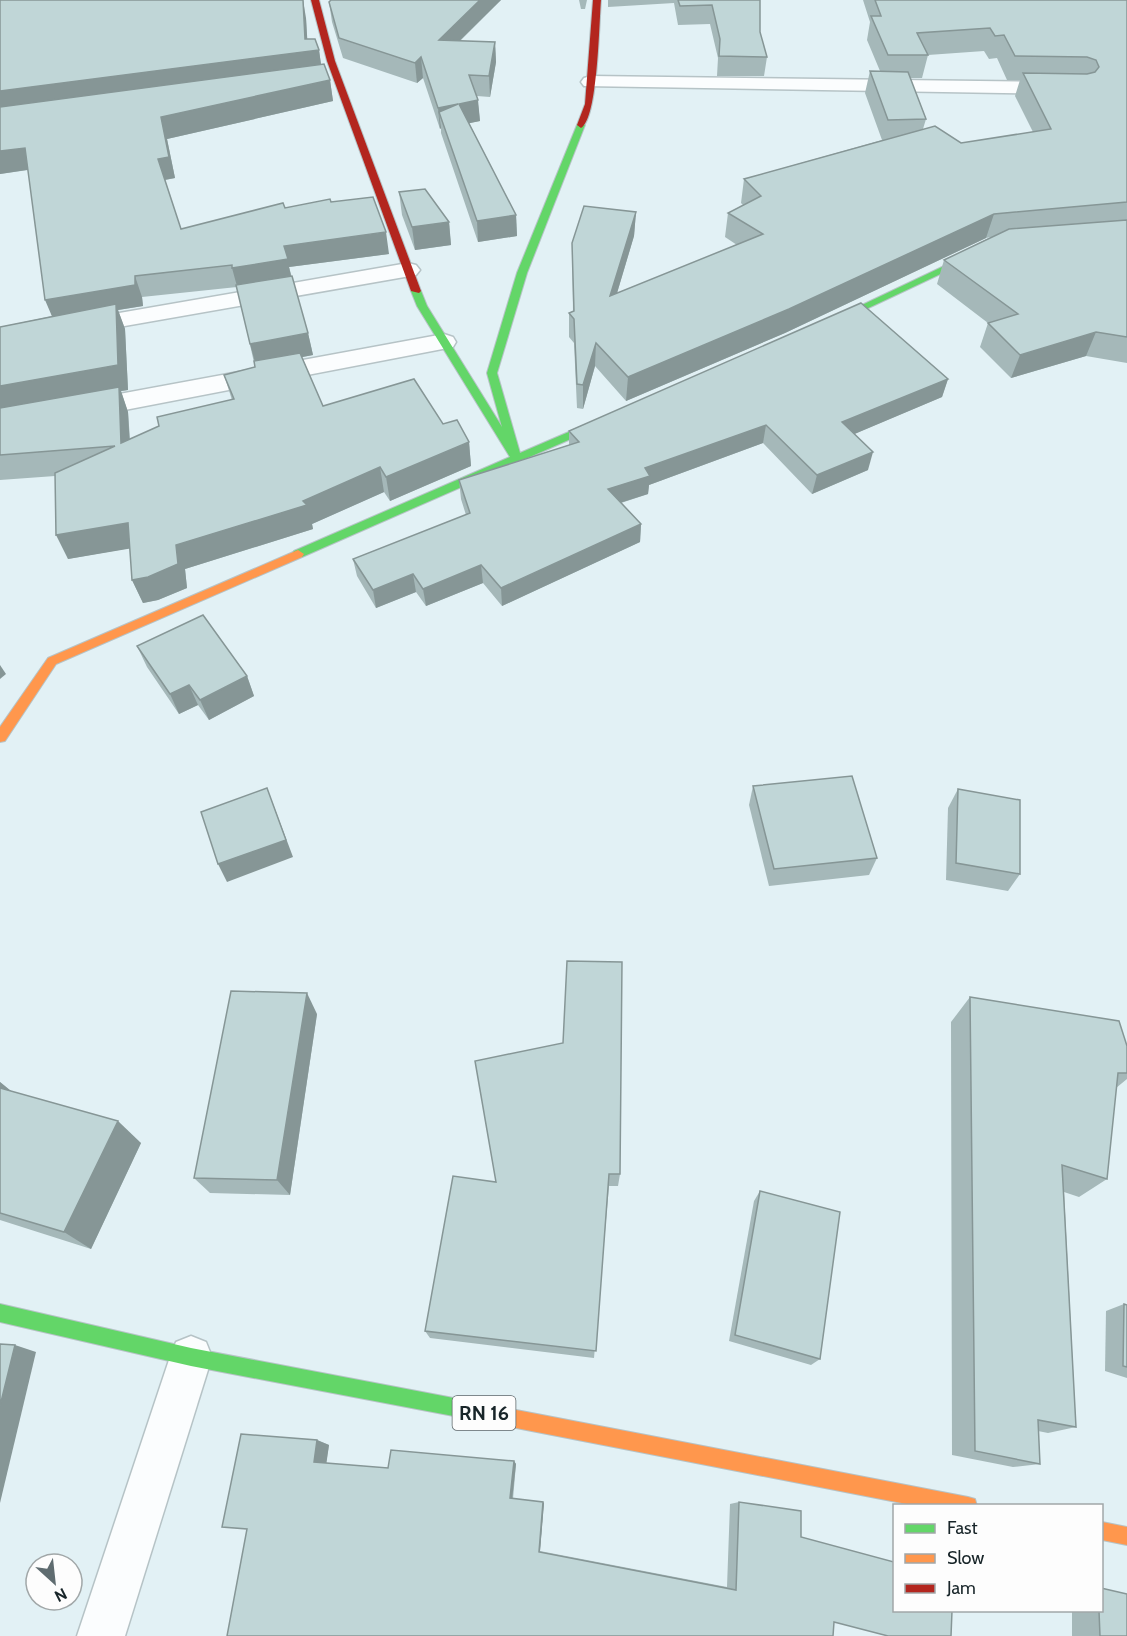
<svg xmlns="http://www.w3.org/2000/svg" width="1127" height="1636" viewBox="0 0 1127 1636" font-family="Cabin,sans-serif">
  <rect width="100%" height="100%" fill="#e2f1f5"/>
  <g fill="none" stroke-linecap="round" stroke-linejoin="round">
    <g stroke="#b6c3c6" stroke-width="3">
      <g id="street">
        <polygon points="591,76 1062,82 1069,84 1072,88 1069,92 1062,94 584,86 581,82 584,78"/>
        <polygon points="408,263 416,265 420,270 416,275 79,334 70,332 67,327 70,322 79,320"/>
        <polygon points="444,334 453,337 456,342 453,347 0,434 0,416"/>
        <polygon points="191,1336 206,1342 212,1357 125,1636 77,1636 170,1357 176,1342"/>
      </g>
    </g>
    <g stroke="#b6c3c6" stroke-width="2">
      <g id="fast">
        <polygon points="581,122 585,125 527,273 497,373 520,453 606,416 614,416 614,420 302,557 294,557 292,554 294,551 510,457 417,306 411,291 416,288 421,291 427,306 502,427 487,373 517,273 577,125"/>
        <polygon points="982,248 987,251 985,253 828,327 822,327 820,325"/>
        <polygon points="0,1304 191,1348 511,1409 517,1412 520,1418 517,1424 511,1427 191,1366 0,1322"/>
      </g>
    </g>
    <g stroke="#b6c3c6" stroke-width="2">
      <g id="slow">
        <polygon points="298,550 304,554 302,557 56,664 5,741 0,742 0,727 48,658"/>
        <polygon points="511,1409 968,1497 975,1499 977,1506 917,1506 511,1427 505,1424 502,1418 505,1412"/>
        <polygon points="1102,1522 1127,1527 1127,1545 1102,1540"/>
      </g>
    </g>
    <g stroke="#b6c3c6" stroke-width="2">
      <g id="jam">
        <polygon points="311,0 319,0 335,61 421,291 419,293 411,291 327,61"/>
        <path d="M593,0h8c-2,22 -3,119 -20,128l-4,-3 8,-21z"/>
      </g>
    </g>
    <use href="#street" fill="#fbfdfe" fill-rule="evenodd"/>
    <use href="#fast" fill="#63d668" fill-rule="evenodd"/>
    <use href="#slow" fill="#ff974d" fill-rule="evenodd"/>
    <use href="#jam" fill="#b3261e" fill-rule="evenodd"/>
  </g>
  <g fill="#a5b8b9" fill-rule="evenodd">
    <path d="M0,0l306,18 1,21 12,11 2,15 9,15 3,21 -166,38 8,39 -10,2 16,49 104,-21 46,-6 58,52 -100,13 19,66 5,22 -11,2 21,49 120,18 26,18 2,24 -81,35 -6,-9 -72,32 1,5 -128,40 2,19 -29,12 -15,3 -11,-23 -2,-32 -62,11 -13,-83 -55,4v-153l52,-11 -24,-146 -28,4zM237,287l18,80 -31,8 8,25 -102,39 -2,-27 -7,-21 7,-1 -3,-61 -7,-19 25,-4 -1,-9z"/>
    <polygon points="331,0 501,0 460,41 495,42 496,62 490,97 477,96 480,121 469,123 516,215 517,236 478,242 441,133 441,128 440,129 423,78 417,83 343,58 332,22 329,2"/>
    <polygon points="579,0 587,0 585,9 581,9"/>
    <polygon points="608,0 760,0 760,32 767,57 764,76 717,76 718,58 710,24 678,25 674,3 608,7"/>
    <path d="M863,0h264v363l-41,-7 -75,22 -31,-31 8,-24 -51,-39 7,-24 47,-23 -5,1 -201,95 -159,68 -31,-35 -12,43 -6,-1 -3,-65 -5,-6v-24l4,-2 -1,-68 64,-31 -2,24 -17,57 120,-48 -12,-8 3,-24 15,-8 -2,-2 3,-24 138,-39 -17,-47 5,-22h10l-13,-31 3,-18zM984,51l5,8 8,-1 10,22h13l-5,16 18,36 -72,11 -38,-14 3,-10 -16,-41h12l6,-23z"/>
    <polygon points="399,192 449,222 451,245 415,250 402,215"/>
    <polygon points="948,379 942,397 854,434 868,470 812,494 763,443 649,485 648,494 621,503 641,524 640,542 502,606 483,583 426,606 416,592 376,608 357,576 353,559 466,515 461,499 459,480 569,445 569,431"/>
    <polygon points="137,646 247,676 254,696 209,720 198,705 179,714 147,667"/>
    <polygon points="753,786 877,858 869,875 769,886 749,805"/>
    <polygon points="958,789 1020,874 1008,891 946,880 948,808"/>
    <polygon points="970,997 1127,1046 1127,1079 1116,1088 1107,1179 1079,1197 1064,1192 1076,1427 1048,1433 1038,1431 1040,1464 1013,1467 952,1455 951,1022"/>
    <polygon points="317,1014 290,1195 210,1193 194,1178"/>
    <polygon points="475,1061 620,1174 618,1186 609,1186 594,1358 430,1338 425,1331 496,1182"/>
    <polygon points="0,1082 11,1091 141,1143 91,1249 0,1220"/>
    <polygon points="760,1191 820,1359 811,1365 729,1341 754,1201"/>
    <polygon points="1124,1304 1127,1305 1127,1378 1105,1371 1106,1311"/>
    <polygon points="317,1440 329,1445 326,1463 388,1468 514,1461 516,1464 513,1499 544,1503 540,1551 727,1587 730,1504 739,1502 801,1537 834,1622 227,1636"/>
    <polygon points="1072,1611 1101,1611 1127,1636 1072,1636"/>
  </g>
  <g fill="#869696">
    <polygon points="303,0 306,18 308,51 319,50 322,71 0,113 0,91 305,39"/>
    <polygon points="480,0 501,0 440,60 439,40"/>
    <polygon points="495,42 496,62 490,97 489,76"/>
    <polygon points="421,57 423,78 417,83 415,63"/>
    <polygon points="330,80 333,101 167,139 175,178 164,180 158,159 161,117"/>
    <polygon points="478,100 480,121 461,125 459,104"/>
    <polygon points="458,104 439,112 441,128 440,129 438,108"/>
    <polygon points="25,148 33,169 0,174 0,151"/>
    <polygon points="636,212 634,236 609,320 610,296"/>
    <polygon points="994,214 986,238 785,333 626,401 628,377"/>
    <polygon points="516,215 517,236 478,242 477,221"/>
    <polygon points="449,222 451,245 415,250 412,227"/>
    <polygon points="386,232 389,254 289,267 292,280 238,290 232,268 284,246"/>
    <polygon points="135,276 142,297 143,306 118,310 125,329 128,390 121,391 128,412 131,468 121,443 0,414 0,386 54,321 45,300"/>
    <polygon points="1096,332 1086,356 1011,378 1020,355"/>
    <polygon points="308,333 313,355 256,366 250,344"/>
    <polygon points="596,343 595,366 583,409 583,385"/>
    <polygon points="948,379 942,397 838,441 842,422"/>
    <polygon points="766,425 763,443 649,485 648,494 607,507 608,489 645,468"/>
    <polygon points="469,442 471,466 390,501 386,477"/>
    <polygon points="873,452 868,470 812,494 817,475"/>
    <polygon points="380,467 384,492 312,524 313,529 185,569 187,588 158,600 143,603 132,580 176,545 303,501"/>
    <polygon points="128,523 139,547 68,559 56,535"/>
    <polygon points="641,524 640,542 502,606 501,588"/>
    <polygon points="481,565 483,583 426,606 423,589"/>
    <polygon points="413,574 416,592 376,608 373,590"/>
    <polygon points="0,665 6,674 0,679"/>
    <polygon points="247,676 254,696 209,720 200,700"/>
    <polygon points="189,685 198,705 179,714 170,694"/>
    <polygon points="267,788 293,857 227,882 218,864"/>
    <polygon points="307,993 317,1014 290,1195 277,1180"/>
    <polygon points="0,1082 17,1096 0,1097"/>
    <polygon points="118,1121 141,1143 91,1249 64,1232"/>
    <polygon points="15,1345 36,1352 0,1503 0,1406"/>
    <polygon points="317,1440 329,1445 326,1466 314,1462"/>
    <polygon points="514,1461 516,1464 512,1500 510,1498"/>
    <polygon points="543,1502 544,1503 540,1551 539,1552"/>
  </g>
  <g fill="#c0d6d7" stroke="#869696" stroke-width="1.5">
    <polygon points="0,0 303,0 305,39 315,39 319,50 0,91"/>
    <polygon points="331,0 480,0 439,40 495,42 489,76 469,75 478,100 459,104 516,215 477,221 439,112 458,104 438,108 421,57 415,63 339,38 329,2"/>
    <polygon points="678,0 760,0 760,32 767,57 719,56 720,39 712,5 680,6"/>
    <polygon points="875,0 1127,0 1127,202 994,214 789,309 628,377 596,343 583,385 577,384 574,319 569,313 574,311 572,243 584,206 636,212 610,296 763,234 728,213 761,196 744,179 935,126 961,143 1051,129 1023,73 1087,74 1095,72 1099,67 1096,60 1087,57 1015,56 1004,35 995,36 990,28 917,33 928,55 888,55 871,16 881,16"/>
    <polygon points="324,64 330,80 161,117 169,157 158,159 181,229 283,203 285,208 330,199 331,202 373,197 386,232 284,246 288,259 232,268 232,265 135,276 135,285 45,300 25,148 0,151 0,107"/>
    <polygon points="870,71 908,72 926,119 888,120"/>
    <polygon points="425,189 449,222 412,227 399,192"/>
    <polygon points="1127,220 1127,337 1096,332 1020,355 988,323 1018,314 944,260 1009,229"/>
    <polygon points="292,276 308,333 250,344 236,285"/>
    <polygon points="861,303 948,379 842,422 873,452 817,475 766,425 645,468 650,476 608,489 641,524 501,588 481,565 423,589 413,574 373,590 353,559 470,513 459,480 579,442 569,431"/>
    <polygon points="116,304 118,365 0,386 0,327"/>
    <polygon points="300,353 323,406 414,379 443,424 457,420 469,442 386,477 380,467 303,501 307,505 176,545 178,564 148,577 132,580 128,523 56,535 55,473 115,446 0,455 0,408 119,387 121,443 159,426 157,417 234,399 224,375 255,367 254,361"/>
    <polygon points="203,615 247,676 200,700 189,685 170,694 137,646"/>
    <polygon points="852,776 877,858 774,869 753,786"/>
    <polygon points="267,788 286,840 218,864 201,812"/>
    <polygon points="958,789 1020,800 1020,874 956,863"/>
    <polygon points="567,961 622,962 620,1174 609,1174 596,1351 425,1331 453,1176 496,1182 475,1061 563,1043"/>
    <polygon points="231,991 307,993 277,1180 194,1178"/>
    <polygon points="970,997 1119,1021 1127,1046 1127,1073 1118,1073 1107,1179 1062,1165 1076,1427 1038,1420 1040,1464 975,1451"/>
    <polygon points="0,1088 118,1121 64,1232 0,1213"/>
    <polygon points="760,1191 840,1212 820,1359 735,1335"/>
    <polygon points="1124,1304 1127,1305 1127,1367 1123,1366"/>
    <polygon points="0,1344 15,1345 0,1406"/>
    <polygon points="241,1434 317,1440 314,1462 388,1468 391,1450 514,1461 510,1498 543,1502 539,1552 736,1590 739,1502 801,1511 801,1537 894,1562 894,1611 952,1611 951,1636 888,1636 834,1622 833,1636 227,1636 247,1529 222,1527"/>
    <polygon points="1101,1588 1127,1594 1127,1636 1100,1636 1099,1611 1101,1611"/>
  </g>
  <g text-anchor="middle" stroke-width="6" stroke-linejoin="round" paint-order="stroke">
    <rect fill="#fdfdfd" stroke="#5d6669" stroke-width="1.5" x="452.5" y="1396" width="63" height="34" rx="4.5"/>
    <g font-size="20" font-weight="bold" fill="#182529">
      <text x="484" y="1420">RN 16</text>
    </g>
  </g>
  <rect x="893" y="1504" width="210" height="108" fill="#fdfdfd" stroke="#a1a7a8" stroke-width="1.5"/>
  <rect x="905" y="1524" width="30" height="9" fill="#63d668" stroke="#a1a7a8" stroke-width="1.5"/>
  <text x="947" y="1534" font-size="18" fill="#182529">Fast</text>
  <rect x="905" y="1554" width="30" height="9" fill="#ff974d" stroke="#a1a7a8" stroke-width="1.5"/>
  <text x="947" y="1564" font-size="18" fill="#182529">Slow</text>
  <rect x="905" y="1584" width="30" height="9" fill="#b3261e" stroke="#a1a7a8" stroke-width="1.5"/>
  <text x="947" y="1594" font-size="18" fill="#182529">Jam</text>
  <g transform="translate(54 1582) rotate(153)"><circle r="28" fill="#fdfdfd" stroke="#a1a7a8" stroke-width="1.5"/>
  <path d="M0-4.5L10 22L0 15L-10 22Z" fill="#5f6c70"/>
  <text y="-9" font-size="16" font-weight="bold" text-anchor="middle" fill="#182529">N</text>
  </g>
</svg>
